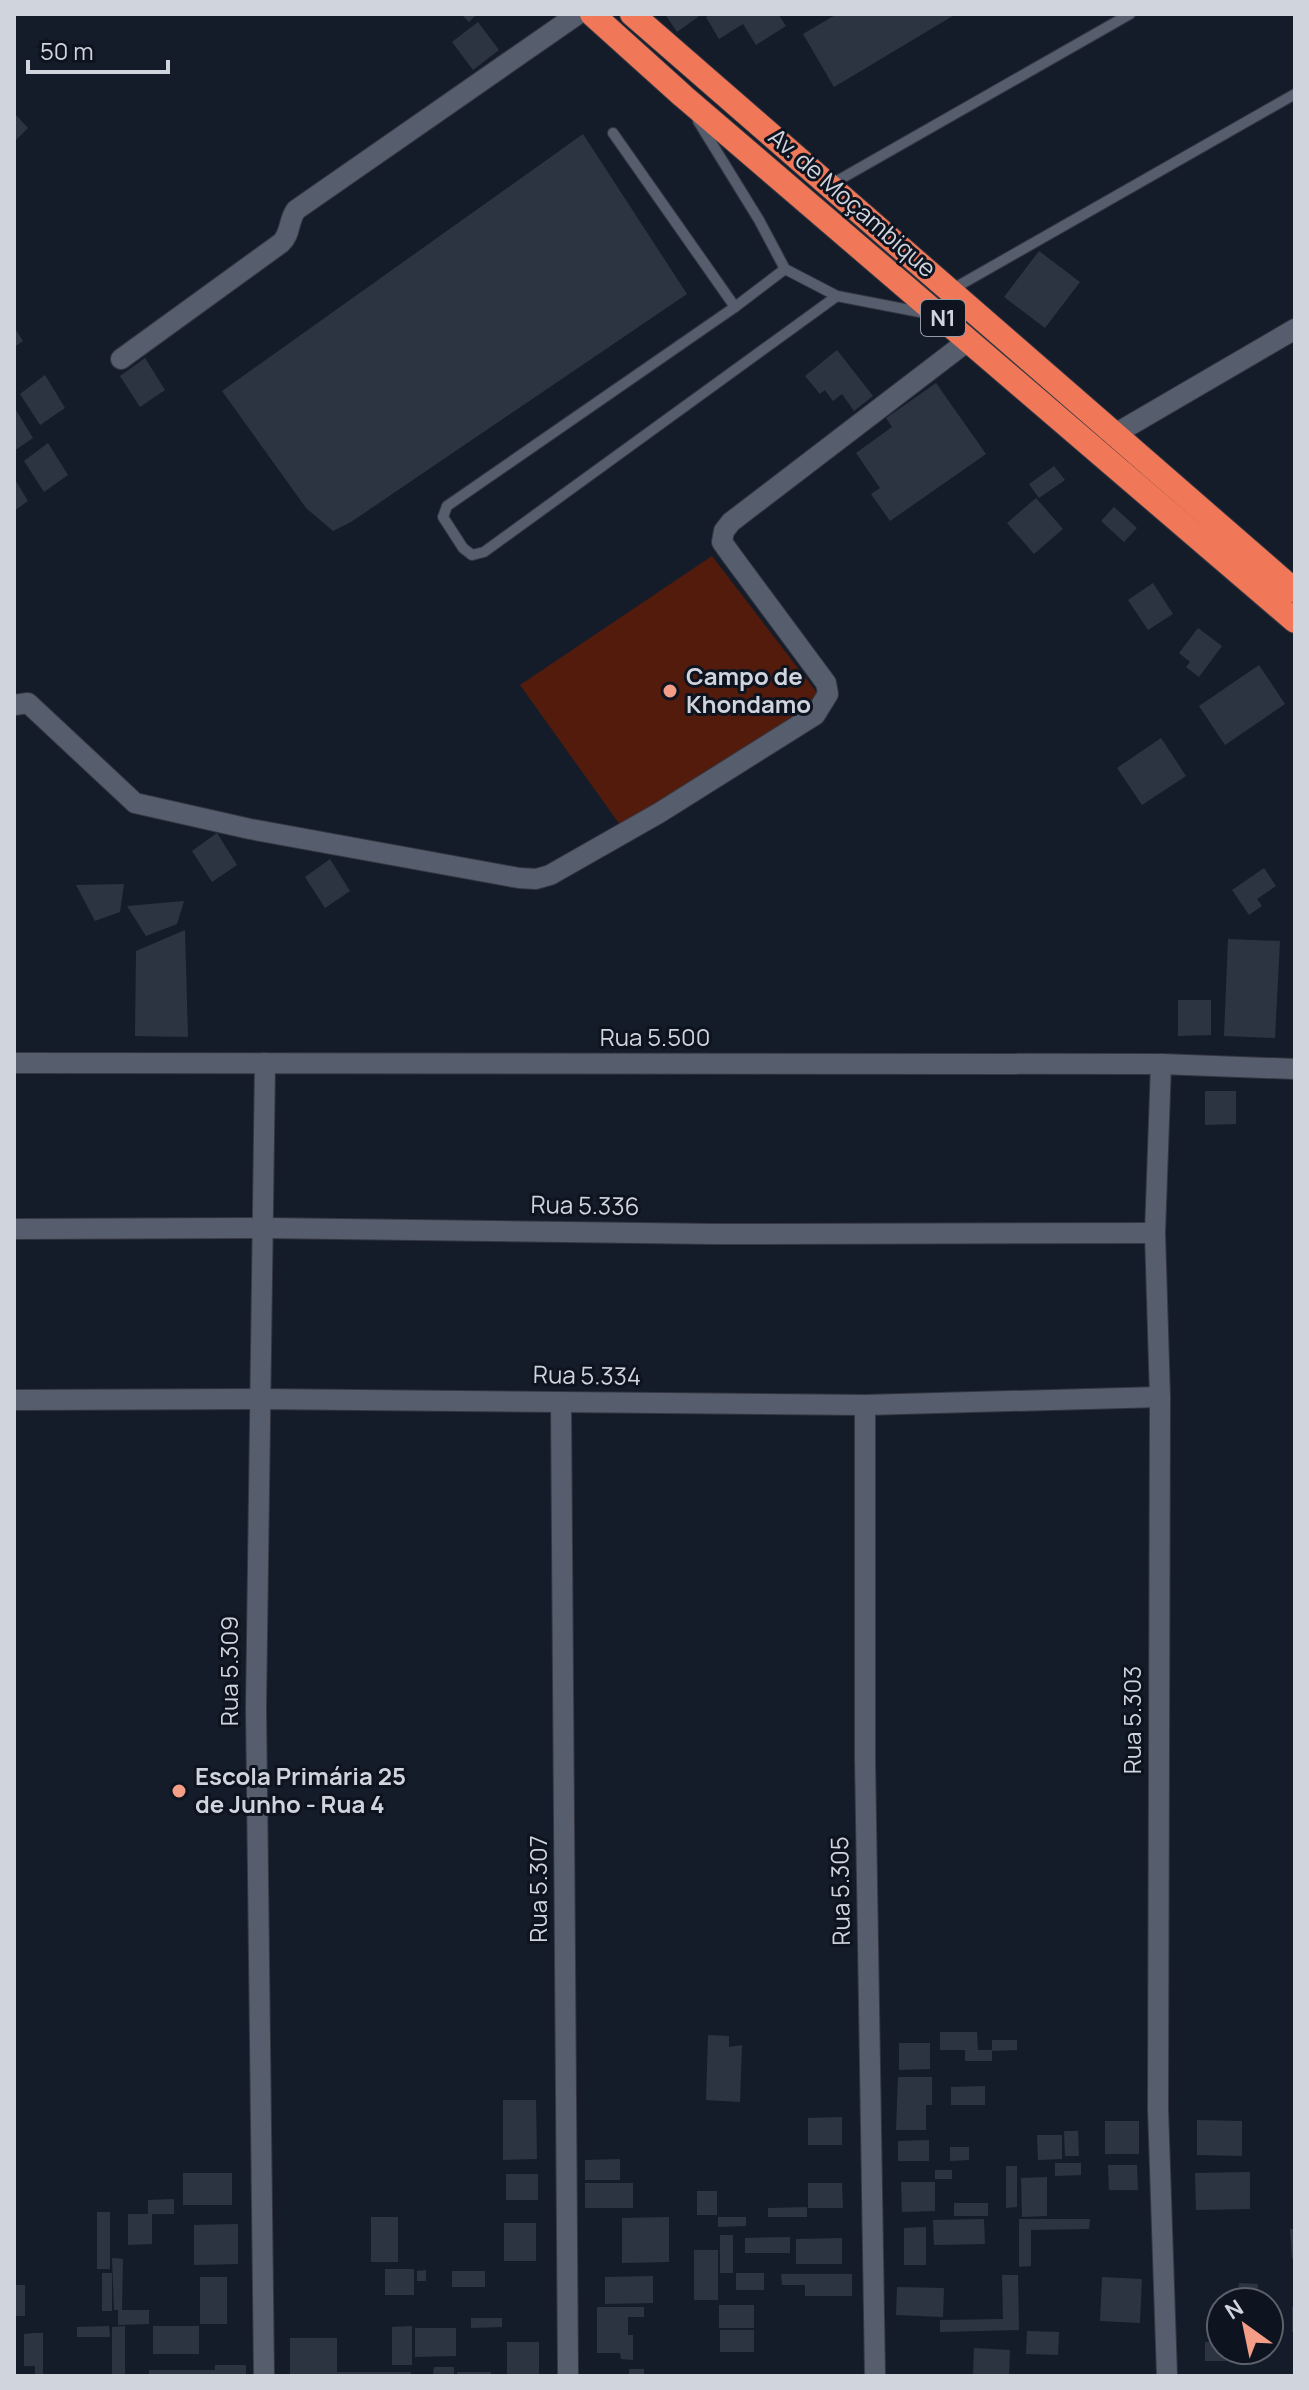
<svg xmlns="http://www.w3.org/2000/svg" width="1309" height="2390" viewBox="0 0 1309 2390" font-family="Manrope,sans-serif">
  <rect width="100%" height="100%" fill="#151c29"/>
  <polygon fill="#531b0c" points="712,556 821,698 623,829 520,685"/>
  <g fill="#2c3442">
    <polygon points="461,14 477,14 469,22"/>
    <polygon points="665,14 702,14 677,32"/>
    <polygon points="711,14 778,14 786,26 756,45 743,24 719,39 706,17"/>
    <polygon points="837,14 956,14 834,87 803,34"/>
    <polygon points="478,22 499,50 473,70 452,42"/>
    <polygon points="14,113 28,128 14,142"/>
    <polygon points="583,134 687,294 351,522 333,531 306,508 222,391"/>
    <polygon points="1039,251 1080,282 1045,328 1004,297"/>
    <polygon points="14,327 23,341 14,347"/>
    <polygon points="837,350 873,396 854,411 842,394 833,401 825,390 820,394 805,376"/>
    <polygon points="145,358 165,390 140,407 120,376"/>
    <polygon points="45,375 65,408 40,425 20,394"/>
    <polygon points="936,383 986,454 890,521 871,494 880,488 856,453 892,427 886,418"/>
    <polygon points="14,407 33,438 14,451"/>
    <polygon points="48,443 68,475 44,492 24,461"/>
    <polygon points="1054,466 1065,480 1039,498 1029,484"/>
    <polygon points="14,478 28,501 14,511"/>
    <polygon points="1036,498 1063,529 1034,554 1007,523"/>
    <polygon points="1114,507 1137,528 1124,542 1101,521"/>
    <polygon points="1153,583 1173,614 1148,630 1128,600"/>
    <polygon points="1198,628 1222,646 1199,677 1186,667 1190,662 1179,653"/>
    <polygon points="1259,665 1285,704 1225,745 1199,706"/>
    <polygon points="1161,738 1186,776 1142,805 1117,768"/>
    <polygon points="217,833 237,865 212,882 192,851"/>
    <polygon points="330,859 350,891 325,908 305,877"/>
    <polygon points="1264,868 1276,886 1257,899 1262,906 1249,915 1232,890"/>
    <polygon points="124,884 120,912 95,921 76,885"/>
    <polygon points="184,901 177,924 146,936 127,906"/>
    <polygon points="185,930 188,1037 135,1036 136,951"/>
    <polygon points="1228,939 1280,941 1275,1038 1224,1036"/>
    <polygon points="1178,1000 1211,1000 1211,1035 1178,1036"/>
    <polygon points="1205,1091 1236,1091 1236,1124 1205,1125"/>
    <polygon points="940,2032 977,2032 978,2050 992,2050 992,2040 1017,2040 1017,2050 992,2051 992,2061 965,2061 965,2050 940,2050"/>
    <polygon points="708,2035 729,2036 729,2047 742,2045 740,2102 706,2100"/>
    <polygon points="899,2043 930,2043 930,2069 899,2070"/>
    <polygon points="898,2077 932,2077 932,2105 926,2105 926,2130 896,2130"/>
    <polygon points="985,2086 985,2105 951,2105 951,2087"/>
    <polygon points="503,2100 536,2100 537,2159 503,2160"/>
    <polygon points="842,2117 842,2145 808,2145 808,2118"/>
    <polygon points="1197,2120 1242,2121 1242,2156 1197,2155"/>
    <rect x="1105" y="2121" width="34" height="33"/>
    <polygon points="1064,2131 1078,2131 1079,2156 1065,2156"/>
    <polygon points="1037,2135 1062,2135 1062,2159 1038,2160"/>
    <polygon points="929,2140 929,2161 898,2161 898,2141"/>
    <polygon points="950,2147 969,2147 969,2160 950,2161"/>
    <polygon points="620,2159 620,2180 585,2180 585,2160"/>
    <polygon points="1055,2163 1081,2163 1081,2175 1055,2176"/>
    <polygon points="1108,2165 1137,2165 1138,2190 1109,2190"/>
    <polygon points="1006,2166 1017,2166 1017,2207 1006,2208"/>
    <rect x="935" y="2170" width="17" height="9"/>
    <polygon points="1250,2172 1250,2209 1196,2210 1195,2173"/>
    <rect x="183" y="2173" width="49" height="32"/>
    <rect x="506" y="2174" width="32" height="26"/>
    <polygon points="1047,2177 1047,2216 1022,2217 1021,2178"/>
    <polygon points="901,2182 935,2182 935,2211 902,2212"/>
    <rect x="585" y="2183" width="48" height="25"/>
    <polygon points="808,2183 842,2183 843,2208 808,2208"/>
    <rect x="697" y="2191" width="20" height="24"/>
    <polygon points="174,2199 174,2214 152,2214 152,2244 128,2245 128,2214 148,2214 148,2200"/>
    <rect x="954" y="2203" width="34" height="13"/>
    <polygon points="807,2207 807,2217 768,2217 768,2208"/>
    <rect x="97" y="2212" width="13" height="57"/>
    <rect x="371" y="2217" width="27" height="45"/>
    <polygon points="669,2217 669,2262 622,2263 622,2218"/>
    <polygon points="718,2217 746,2217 746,2226 718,2227"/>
    <polygon points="984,2219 985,2244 934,2245 933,2220"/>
    <polygon points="1019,2219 1090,2219 1089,2229 1031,2230 1031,2266 1019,2267"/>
    <rect x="504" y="2223" width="32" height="38"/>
    <polygon points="238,2224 238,2264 194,2265 194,2225"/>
    <polygon points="926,2227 926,2265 904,2265 904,2228"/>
    <polygon points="1290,2229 1295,2229 1295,2258 1292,2259"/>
    <rect x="720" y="2235" width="13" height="38"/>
    <polygon points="790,2237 790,2253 745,2253 745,2238"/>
    <polygon points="842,2238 842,2264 796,2264 796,2239"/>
    <rect x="694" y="2250" width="24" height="50"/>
    <polygon points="112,2258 123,2259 122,2310 149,2310 149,2324 118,2325 118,2310 114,2310"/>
    <rect x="385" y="2269" width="29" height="26"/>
    <polygon points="426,2270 426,2281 417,2281 417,2271"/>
    <rect x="452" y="2271" width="33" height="16"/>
    <rect x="102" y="2273" width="10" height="38"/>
    <rect x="736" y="2273" width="28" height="17"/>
    <polygon points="781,2274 852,2274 852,2296 805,2296 805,2285 782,2285"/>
    <polygon points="1002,2275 1018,2275 1019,2330 940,2332 940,2320 1003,2319"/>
    <polygon points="653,2276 653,2303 605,2304 605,2277"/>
    <rect x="200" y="2277" width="27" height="47"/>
    <polygon points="1102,2277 1142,2279 1140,2323 1100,2321"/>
    <polygon points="1239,2283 1258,2284 1257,2296 1238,2294"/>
    <rect x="14" y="2285" width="11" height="31"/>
    <polygon points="897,2287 944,2288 943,2317 896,2315"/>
    <polygon points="1215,2302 1221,2302 1221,2328 1214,2328"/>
    <rect x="719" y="2305" width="35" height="23"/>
    <polygon points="597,2307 644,2307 644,2317 628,2317 628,2335 633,2335 633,2360 621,2359 620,2353 597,2353"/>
    <rect x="1292" y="2307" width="3" height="25"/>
    <polygon points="471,2318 502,2318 502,2327 471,2328"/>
    <polygon points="109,2326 110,2337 77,2337 77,2327"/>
    <polygon points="125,2326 125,2376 112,2376 112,2327"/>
    <rect x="153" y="2326" width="46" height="28"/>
    <polygon points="412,2326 412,2365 392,2365 392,2327"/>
    <polygon points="415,2328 456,2328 456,2356 415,2357"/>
    <rect x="720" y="2330" width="34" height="22"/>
    <polygon points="1027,2331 1059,2332 1058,2355 1026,2354"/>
    <polygon points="35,2333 43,2333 43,2376 35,2376 35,2366 24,2366 24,2334"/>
    <polygon points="290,2338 337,2338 337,2372 411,2372 411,2376 290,2375"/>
    <rect x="507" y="2342" width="32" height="32"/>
    <polygon points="1205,2342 1221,2342 1221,2350 1229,2350 1228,2361 1205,2361"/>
    <polygon points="974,2348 1010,2350 1009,2376 973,2376"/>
    <polygon points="215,2365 246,2365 246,2376 149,2376 149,2370 215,2370"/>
    <polygon points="434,2367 454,2367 454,2376 433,2376"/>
    <rect x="629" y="2369" width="15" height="7"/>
    <rect x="457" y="2372" width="34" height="4"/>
  </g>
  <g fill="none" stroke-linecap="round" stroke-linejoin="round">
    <g stroke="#343742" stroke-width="12">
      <g id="lane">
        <polyline points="698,121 759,220 785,269"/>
        <polyline points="613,133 735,307"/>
        <polyline points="830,185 1130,14"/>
        <polyline points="951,290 1295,94"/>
        <polyline points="837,296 484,552 472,555 463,548 443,517 447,506 735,307 785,269 837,296 925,313"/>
      </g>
    </g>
    <g stroke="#343742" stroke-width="22">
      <g id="street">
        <path d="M121,359l160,-116c10,-9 7,-22 15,-33l282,-196"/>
        <polyline points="1115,434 1295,329"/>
        <polyline points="14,705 28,703 135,803 250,829 519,878 536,879 550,875 659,813 815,715 828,694 826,683 732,556 722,542 724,531 731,522 969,340"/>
        <polyline points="14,1063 1161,1064 1295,1069"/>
        <polyline points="1161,1064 1155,1233 1160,1397 1158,2109 1167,2376"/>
        <polyline points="14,1229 264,1228 715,1234 1155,1233"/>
        <polyline points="14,1400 258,1399 865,1405 1160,1397"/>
        <polyline points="561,1402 568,2376"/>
        <polyline points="865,1405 865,1758 875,2376"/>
        <polyline points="264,2376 256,1708 265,1063"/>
      </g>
    </g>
    <g stroke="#343742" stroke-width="26">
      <g id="highway">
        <polyline points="592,14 683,96 1295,621"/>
        <polyline points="632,14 1295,591"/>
      </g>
    </g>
    <use href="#lane" stroke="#565e6d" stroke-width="10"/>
    <use href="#street" stroke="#565e6d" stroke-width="20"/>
    <use href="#highway" stroke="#f07757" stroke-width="24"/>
  </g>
  <g fill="#f49e87" stroke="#0d131f" stroke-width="3">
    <circle cx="670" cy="691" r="8"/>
    <circle cx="179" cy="1791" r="8"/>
  </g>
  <g text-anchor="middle" stroke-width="6" stroke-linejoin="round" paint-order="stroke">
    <rect fill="#0d131f" stroke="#959aa4" stroke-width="2" x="921" y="300" width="44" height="36" rx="6"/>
    <g font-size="22" font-weight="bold" fill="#cfd4dd">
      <text x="943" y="326">N1</text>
    </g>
    <g font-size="24" fill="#cfd4dd" stroke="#0d131f">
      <text transform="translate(852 203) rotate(41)" y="8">Av. de Moçambique</text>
      <text x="655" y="1046">Rua 5.500</text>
      <text transform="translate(585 1206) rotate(1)" y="8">Rua 5.336</text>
      <text transform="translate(587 1376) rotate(1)" y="8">Rua 5.334</text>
      <text transform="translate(230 1671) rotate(-90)" y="8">Rua 5.309</text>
      <text transform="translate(1133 1720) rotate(-90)" y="8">Rua 5.303</text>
      <text transform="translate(539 1889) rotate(-90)" y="8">Rua 5.307</text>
      <text transform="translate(841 1891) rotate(-91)" y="8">Rua 5.305</text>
    </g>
    <g font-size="24" font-weight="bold" fill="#cfd4dd" stroke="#0d131f" text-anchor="start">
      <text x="686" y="685">Campo de<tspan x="686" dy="28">Khondamo</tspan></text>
      <text x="195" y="1785">Escola Primária 25<tspan x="195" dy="28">de Junho - Rua 4</tspan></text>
    </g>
  </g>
  <rect width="1309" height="2390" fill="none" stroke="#cfd4dd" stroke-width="32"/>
  <g transform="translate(1245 2326) rotate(327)"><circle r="38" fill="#0d131f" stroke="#5b606b" stroke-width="2"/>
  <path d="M0-6L14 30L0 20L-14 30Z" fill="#f49e87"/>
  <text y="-12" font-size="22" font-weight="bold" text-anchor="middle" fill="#cfd4dd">N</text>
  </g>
  <path d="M28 60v12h140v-12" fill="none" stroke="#cfd4dd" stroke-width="4"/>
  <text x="40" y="60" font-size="24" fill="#cfd4dd" stroke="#0d131f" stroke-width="6" paint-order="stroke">50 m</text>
</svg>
